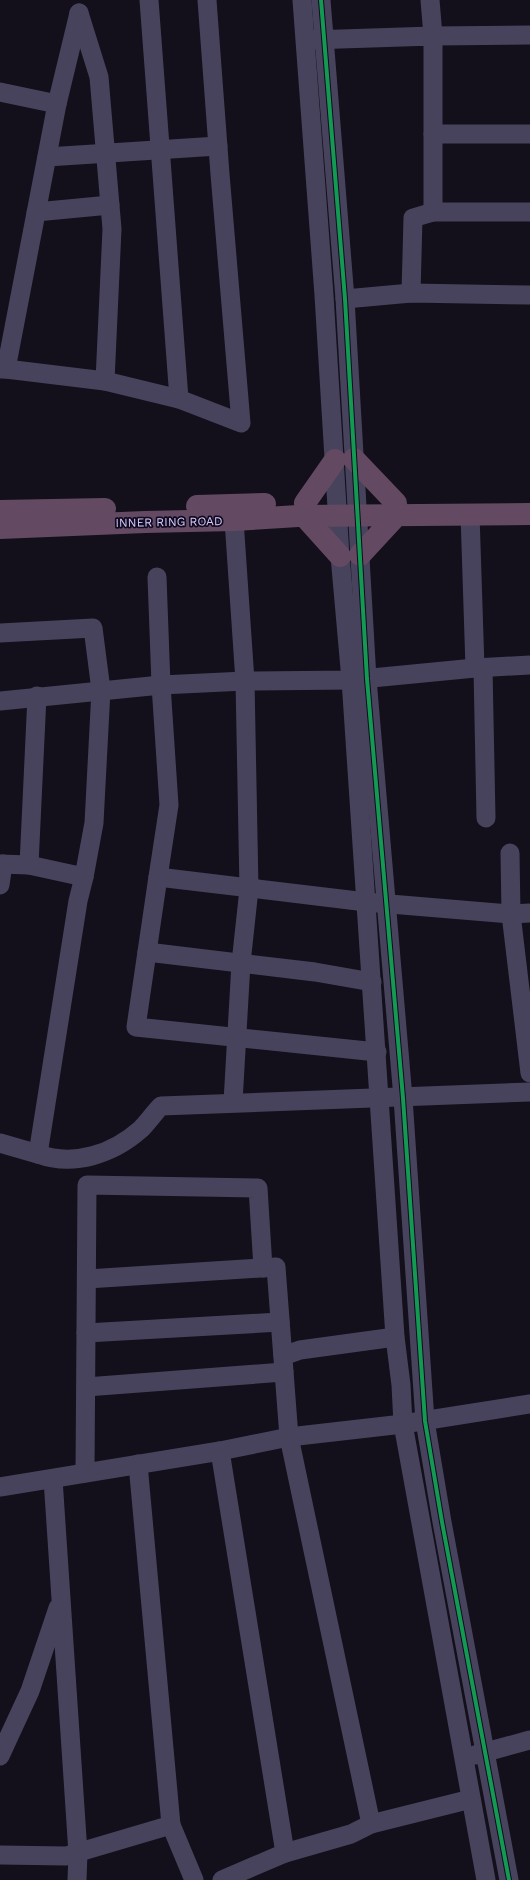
<svg xmlns="http://www.w3.org/2000/svg" width="530" height="1880" viewBox="0 0 530 1880" font-family="'Work Sans',sans-serif">
  <rect width="100%" height="100%" fill="#13101b"/>
  <g fill="none" stroke-linecap="round" stroke-linejoin="round">
    <g stroke="#48435d" stroke-width="19">
      <polyline points="149,0 179,399"/>
      <polyline points="302,0 324,295 340,556 351,680 395,1337 401,1385 403,1424 486,1880"/>
      <polyline points="321,0 345,299 367,679 403,1098 425,1421 442,1522 509,1880"/>
      <polyline points="430,0 433,36 530,35"/>
      <polyline points="79,13 99,77 112,229 105,381"/>
      <polyline points="310,40 433,36 433,134 530,134"/>
      <polyline points="0,92 57,104 79,13"/>
      <polyline points="433,134 433,212 530,212"/>
      <polyline points="47,157 218,146"/>
      <polyline points="36,212 110,205"/>
      <polyline points="411,293 413,218 433,212"/>
      <polyline points="345,299 411,293 530,295"/>
      <polyline points="0,369 6,369 57,104"/>
      <polyline points="6,369 105,381 179,399 241,423 220,174 207,0"/>
      <polyline points="470,514 475,668"/>
      <polyline points="157,577 161,685 169,805 158,877 366,902 511,914 530,913"/>
      <polyline points="0,633 93,628 101,690 94,823 84,877"/>
      <polyline points="483,668 486,818"/>
      <polyline points="0,701 161,685 245,681 351,680 475,668 530,665"/>
      <polyline points="510,853 511,914 530,1073"/>
      <path d="M0,864l29,1 55,12 -6,24 -40,253c36,13 75,0 103,-25 7,-7 13,-16 20,-23l369,-14"/>
      <polyline points="29,865 37,696"/>
      <polyline points="158,877 136,1027 377,1052"/>
      <polyline points="0,885 3,864"/>
      <polyline points="147,952 315,972 372,982"/>
      <polyline points="233,1102 241,963 249,889 245,681 234,520"/>
      <polyline points="0,1143 38,1154"/>
      <polyline points="87,1279 276,1267 289,1437 371,1824 351,1834 285,1853"/>
      <polyline points="86,1333 280,1322"/>
      <polyline points="283,1352 283,1356 300,1350 395,1337"/>
      <polyline points="86,1387 284,1372"/>
      <polyline points="220,1451 285,1853 222,1880"/>
      <polyline points="138,1464 171,1825"/>
      <polyline points="85,1473 87,1185 258,1188 263,1268"/>
      <polyline points="53,1479 78,1853 77,1880"/>
      <polyline points="0,1487 220,1451 289,1437 403,1424 530,1404"/>
      <polyline points="475,1755 530,1740"/>
      <polyline points="0,1756 30,1691 58,1608"/>
      <polyline points="371,1824 471,1799"/>
      <polyline points="0,1855 66,1856 171,1825 194,1880"/>
    </g>
    <g stroke="#634a62" stroke-width="22">
      <polyline points="354,459 396,503"/>
      <polyline points="305,503 335,460"/>
      <polyline points="197,506 265,504"/>
      <polyline points="0,511 105,509"/>
      <polyline points="304,516 340,556"/>
      <polyline points="0,528 145,522 234,520 298,516 530,514"/>
      <polyline points="360,555 397,515"/>
    </g>
    <g stroke="#110b20" stroke-width="6">
      <polyline id="cycleway" points="321,0 345,299 367,679 403,1098 425,1421 442,1522 509,1880"/>
    </g>
    <use href="#cycleway" stroke="#139951" stroke-width="4"/>
  </g>
  <g text-anchor="middle" stroke-width="3.5" stroke-linejoin="round" paint-order="stroke">
    <g font-size="12" fill="#d6caff" stroke="#110b20">
      <text transform="translate(169 522) rotate(-1)" y="4">INNER RING ROAD</text>
    </g>
  </g>
</svg>
